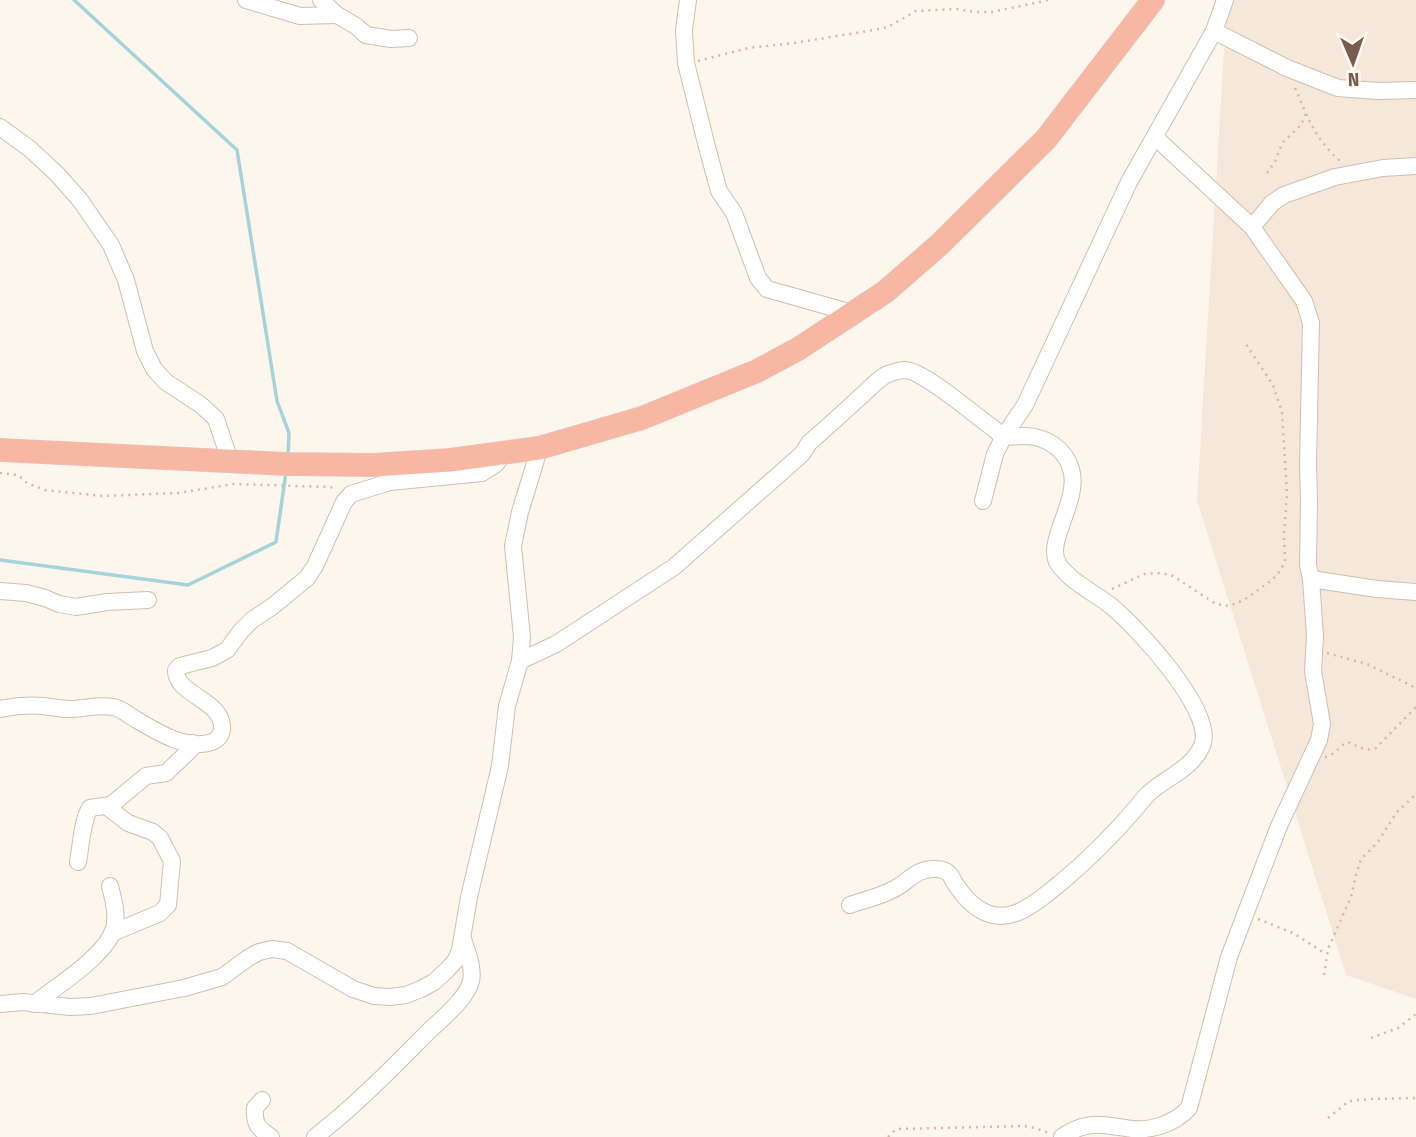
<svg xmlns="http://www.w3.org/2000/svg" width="1416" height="1137" viewBox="0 0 1416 1137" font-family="'Fira Sans Condensed',sans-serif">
  <rect width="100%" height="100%" fill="#fdf6ec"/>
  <polygon fill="#f5e8da" points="1227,0 1416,0 1416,999 1346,975 1197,500"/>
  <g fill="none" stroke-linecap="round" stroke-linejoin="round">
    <g stroke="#a5d3da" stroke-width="3.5">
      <polyline points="74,0 237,150 277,401 289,433 288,457"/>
      <polyline points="0,560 188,585 276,542 286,472"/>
    </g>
    <g stroke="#d1beb0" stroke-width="18">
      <g id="minor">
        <polyline points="246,0 300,16 337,15"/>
        <polyline points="321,0 337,15 356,26 366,35 391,39 409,38"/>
        <polyline points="688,0 684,30 686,63 707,147 719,191 734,213 758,278 767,289 852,313"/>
        <polyline points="1214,31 1287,68 1338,88 1377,91 1416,90"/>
        <polyline points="0,127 30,149 57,174 80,200 111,245 126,280 145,351 154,369 166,382 201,405 216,419 230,461"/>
        <polyline points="1252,227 1272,203 1284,195 1335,177 1383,168 1416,166"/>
        <polyline points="983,501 995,454 1004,436 1025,405 1129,182 1214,31 1225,0"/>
        <polyline points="1311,579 1377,589 1416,592"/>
        <polyline points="0,591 26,593 45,598 59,604 76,607 107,602 148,600"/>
        <path d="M520,661l36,-17 118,-77 128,-113 7,-11c17,-15 34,-30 50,-45 8,-7 16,-16 25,-22 5,-3 16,-6 21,-6 19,1 67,43 84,55 4,3 9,8 13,10 6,3 16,1 22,1 21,0 41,12 47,33 10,32 -28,74 -12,96 12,17 36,28 52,41 25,20 106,107 91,140 -10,23 -37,32 -54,48 -4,4 -7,8 -11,13 -24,28 -50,54 -79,78 -13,10 -26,22 -42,28 -26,10 -46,-7 -60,-28 -3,-4 -5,-11 -9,-13 -3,-2 -8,-3 -11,-3 -21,-1 -28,14 -44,21 -13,7 -28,10 -42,15"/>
        <path d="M0,709c14,-3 29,-4 43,-3 9,1 18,3 27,3 13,0 29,-5 43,-2 7,1 13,6 19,10 22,13 53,34 80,25 7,-3 11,-9 10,-17 -3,-26 -47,-31 -46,-55l4,-4 32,-8 15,-8 14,-19 11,-11 21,-14 34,-28 8,-12 29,-64 7,-8 39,-12 92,-9 14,-9 7,-10"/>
        <polyline points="106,806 128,823 153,832 160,838 172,861 168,905 160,913 112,933"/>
        <path d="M78,862c3,-16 4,-41 12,-54l21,-3 35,-29 20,-3 25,-24 2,-6"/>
        <polyline points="0,1004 23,1002 70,1007 91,1006 184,988 222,977 248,958 259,952 272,949 287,951 353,989 374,996 390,997 406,995 421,989 434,982 447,970 456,960 460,950 469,897 500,766 507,706 520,661 522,637 513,546 520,512 535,463 539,448"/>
        <path d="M34,1004c24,-19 77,-51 81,-80 2,-13 -2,-26 -5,-38"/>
        <path d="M262,1100l-7,8c-1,17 3,20 16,29"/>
        <path d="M315,1137c40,-31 75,-67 111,-103 13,-13 41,-35 45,-53 3,-13 -4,-29 -8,-42"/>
        <path d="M1062,1137c6,-4 13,-8 20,-10 16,-5 34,0 50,2 21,2 43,-6 57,-21l40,-151 50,-131 40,-86 3,-16 -9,-53 2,-35 -4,-57 -3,-14 1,-65 -1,-36 3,-141 -7,-22 -52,-74 -97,-90"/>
      </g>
    </g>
    <g stroke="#dad1cd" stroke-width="24">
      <polyline id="highway" points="0,450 287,464 373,465 450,460 539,448 642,418 757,371 798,349 885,292 939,245 1046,139 1153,0"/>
    </g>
    <g stroke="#d9b8a5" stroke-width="2.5" stroke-dasharray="2 5" stroke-linecap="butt">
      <polyline points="698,61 748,48 794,43 874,30 888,27 916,11 957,9 974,12 992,12 1049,0"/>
      <path d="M1295,88c13,30 20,51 45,73"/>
      <polyline points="1267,173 1275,162 1282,143 1301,125 1306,113"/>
      <polyline points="0,473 18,475 27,483 45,490 102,496 178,493 234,484 330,487 337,489"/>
      <polyline points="1112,589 1144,574 1161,573 1173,576 1216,604 1229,606 1244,600 1272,580 1281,570 1285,560 1284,534 1287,494 1282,412 1273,385 1246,344"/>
      <polyline points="1327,653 1367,664 1416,688"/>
      <path d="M1325,757c9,-1 14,-11 23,-15 11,4 15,10 28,6l40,-41"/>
      <polyline points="1258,919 1293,933 1326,954"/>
      <polyline points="1324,975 1328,949 1351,897 1356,875 1361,859 1378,842 1396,813 1416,794"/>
      <polyline points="1371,1038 1398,1028 1416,1014"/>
      <polyline points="1328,1118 1349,1101 1371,1099 1416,1098"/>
      <polyline points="888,1137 895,1130 899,1129 1025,1126 1038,1129 1051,1134"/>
    </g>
    <use href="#minor" stroke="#fff" stroke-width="16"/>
    <use href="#highway" stroke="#f7b7a3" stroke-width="23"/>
  </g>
  <g transform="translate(1353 63) rotate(178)" stroke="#fffaf3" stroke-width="5" paint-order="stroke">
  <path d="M0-5L12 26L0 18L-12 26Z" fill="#7a5c4d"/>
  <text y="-10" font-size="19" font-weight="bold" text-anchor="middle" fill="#7a5c4d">N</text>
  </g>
</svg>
